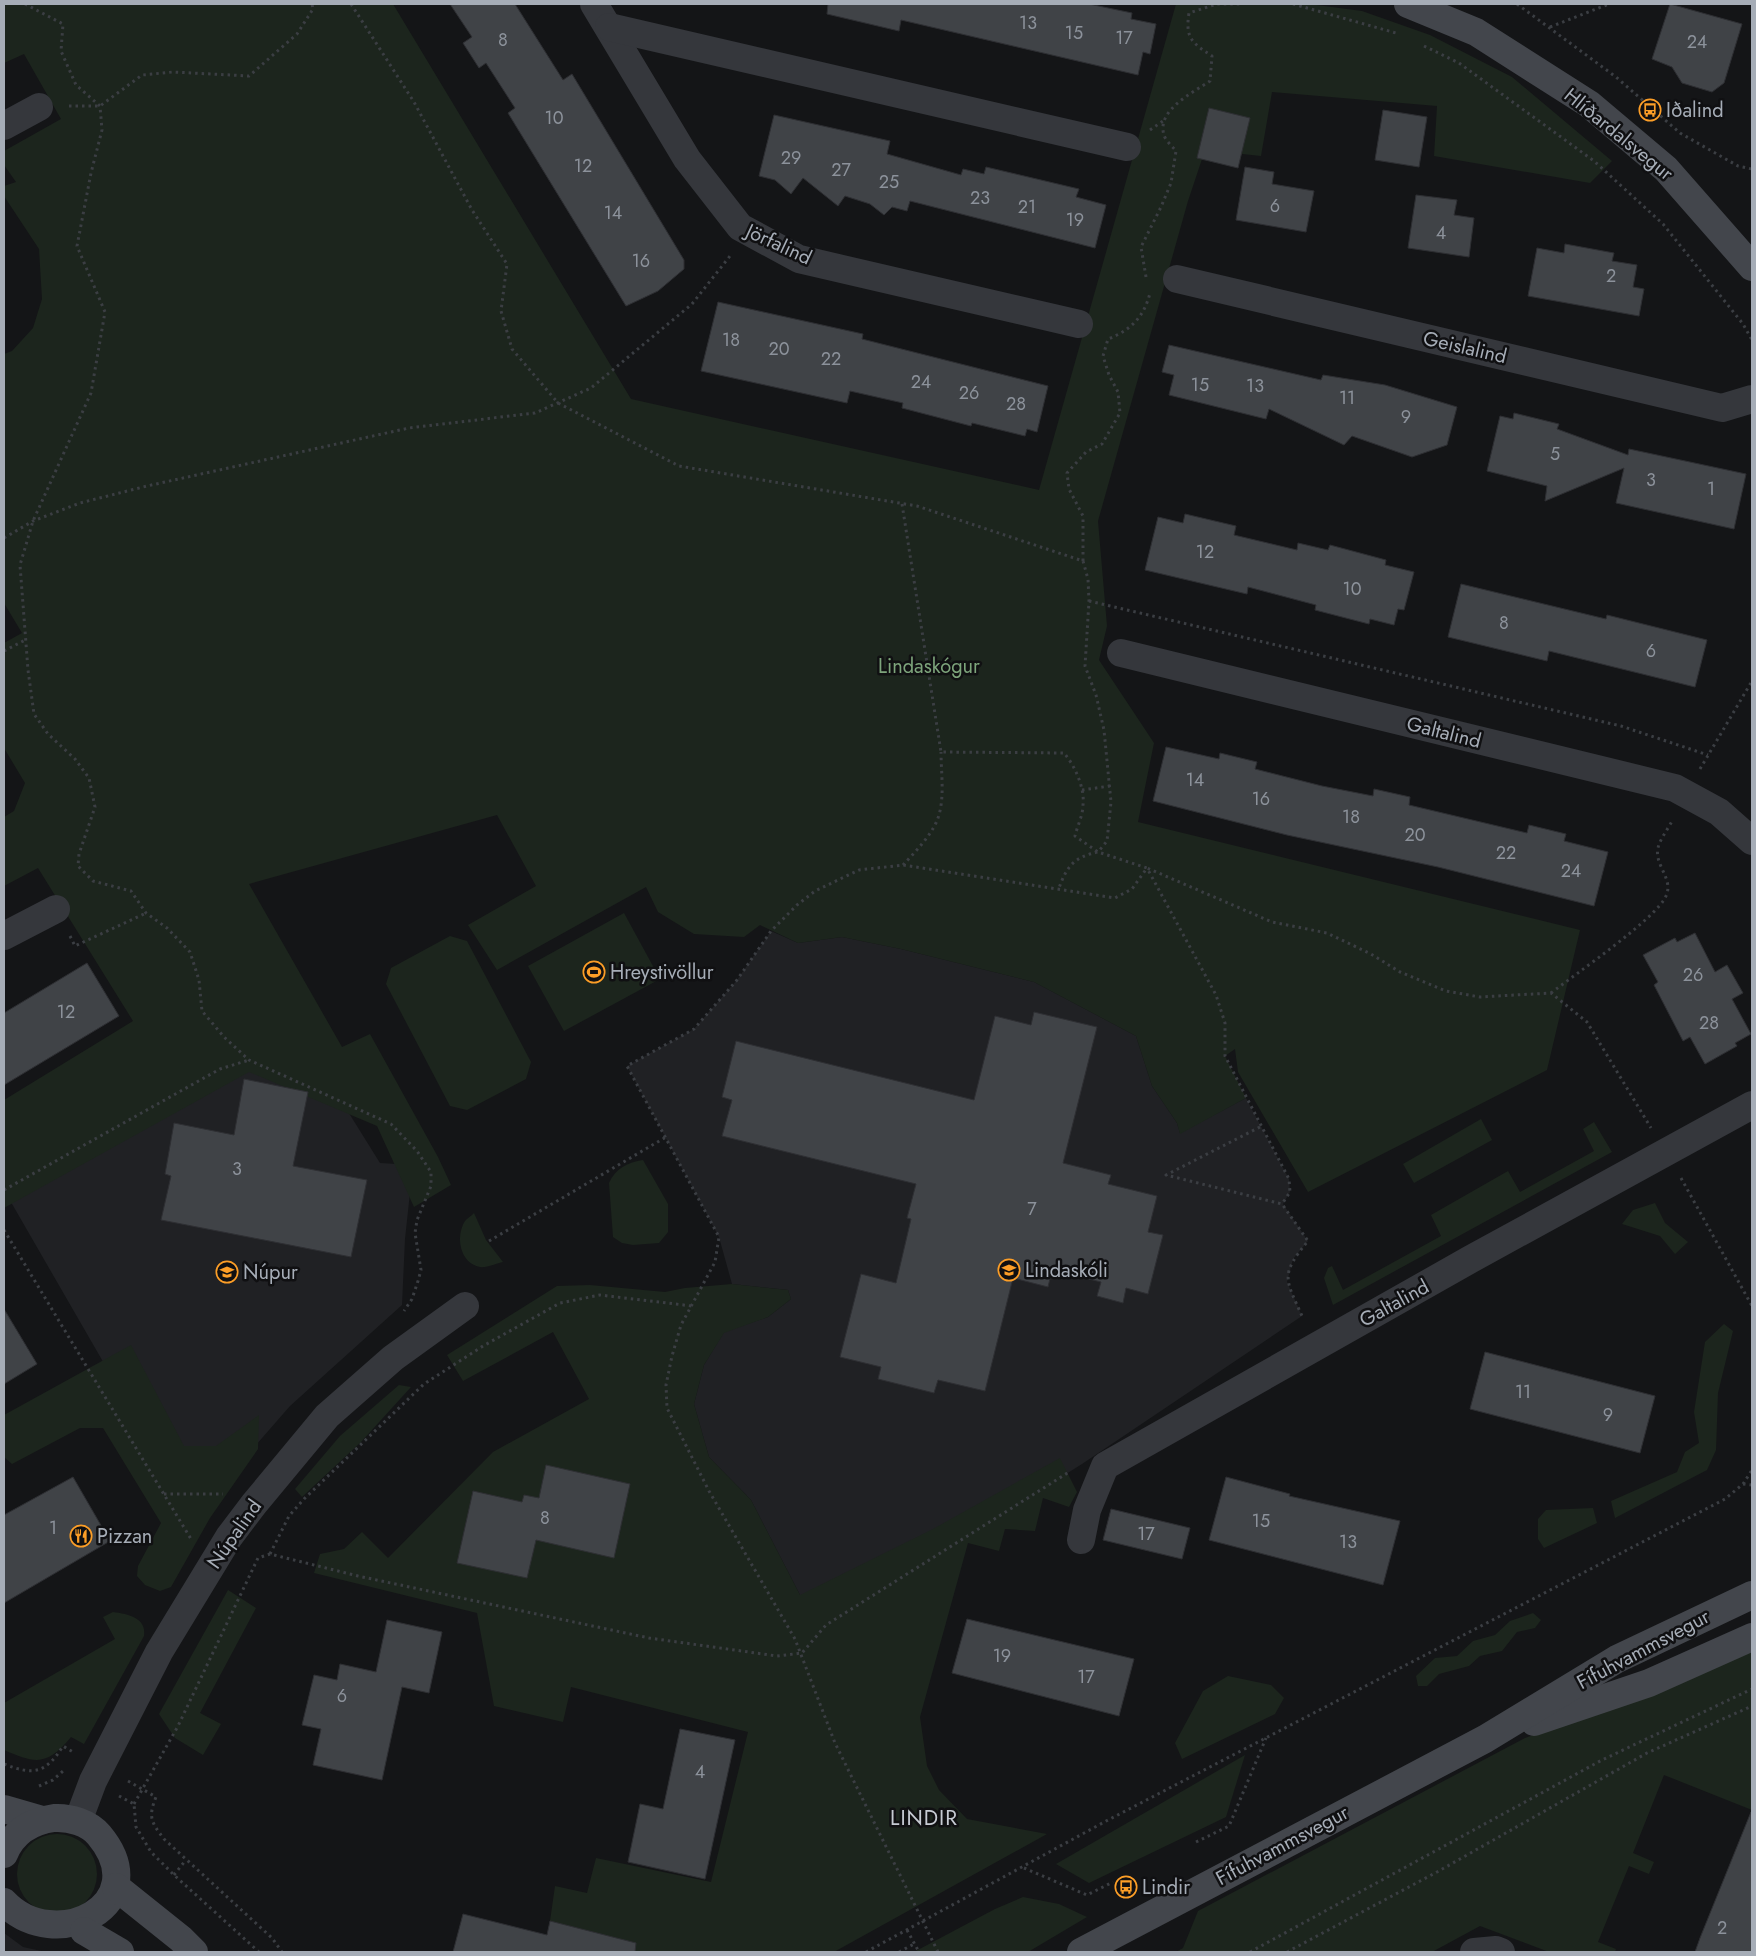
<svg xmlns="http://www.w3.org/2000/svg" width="1756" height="1956" viewBox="0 0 1756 1956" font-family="Jost,sans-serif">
  <rect width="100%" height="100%" fill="#141517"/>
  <g fill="#202124">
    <polygon points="771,931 798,943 842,937 901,949 1034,982 1136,1036 1152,1086 1177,1123 1180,1133 1246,1098 1289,1179 1290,1192 1283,1204 1308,1241 1293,1259 1287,1282 1302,1316 1082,1464 826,1625 800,1595 751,1500 709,1457 694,1404 704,1365 724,1332 768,1317 791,1299 788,1290 732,1284 719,1237 627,1066 694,1029 737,980"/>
    <polygon points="249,1060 342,1102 380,1163 413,1165 405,1239 402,1305 290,1406 221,1485 177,1490 4,1190"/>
    <polygon points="4,1933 23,1947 46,1952 4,1952"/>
  </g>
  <g fill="#1c251d">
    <polygon points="4,4 393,4 631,399 1039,490 1176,4 1309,4 1362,11 1430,35 1512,77 1612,161 1590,183 1434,156 1437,106 1272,92 1261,156 1205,150 1188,201 1098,521 1107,626 1099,660 1154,743 1138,822 1580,930 1547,1070 1308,1192 1238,1072 1235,1049 1225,1056 1246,1098 1180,1134 1177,1123 1152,1086 1136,1036 1034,982 901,949 842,937 798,943 760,925 744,937 694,934 658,912 646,887 497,970 468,925 536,886 497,815 249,884 342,1047 370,1034 438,1157 451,1185 414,1207 377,1126 249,1072 4,1208 4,1100 133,1021 38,868 4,886 4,817 14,811 25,783 4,748 4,643 22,633 4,603 4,354 12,351 33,328 42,299 39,249 4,196 4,186 16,182 4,165 4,151 61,119 24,54 4,63"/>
    <polygon points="624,913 660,979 564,1031 528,966"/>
    <polygon points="450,936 467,941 531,1062 526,1079 467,1110 450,1106 386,984 391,968"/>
    <polygon points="1481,1119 1492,1140 1414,1183 1403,1164"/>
    <polygon points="1594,1122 1612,1152 1333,1305 1324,1278 1328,1268 1332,1266 1343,1290 1441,1236 1431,1215 1508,1171 1520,1192 1594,1151 1583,1129"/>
    <path d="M643,1160l25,44v28l-9,11 -26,2 -11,-2 -9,-6 -4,-54c6,-14 19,-21 34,-23z"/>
    <polygon points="1655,1203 1665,1223 1688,1242 1675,1254 1660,1236 1622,1224 1633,1210"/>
    <path d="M474,1213l12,27 17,22c-6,1 -16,6 -23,5 -20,-4 -25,-30 -15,-46 2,-3 7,-5 9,-8z"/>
    <polygon points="732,1284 788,1290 791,1299 768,1317 724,1333 704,1365 694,1404 709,1457 751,1500 800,1595 933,1529 1060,1458 1077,1492 1069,1507 1043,1498 1035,1531 1005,1529 999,1551 968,1543 920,1717 927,1766 939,1790 967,1819 1047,1834 834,1952 613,1952 616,1938 550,1921 555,1886 587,1893 596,1858 711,1882 748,1732 571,1687 563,1722 494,1706 477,1613 314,1573 320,1554 344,1549 362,1532 388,1558 493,1452 589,1399 553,1332 463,1381 447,1355 557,1286 590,1285 665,1292 685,1288"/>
    <polygon points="1724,1324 1733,1331 1718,1393 1716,1450 1707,1470 1615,1518 1611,1501 1677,1472 1685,1452 1699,1443 1694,1412 1705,1342"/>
    <polygon points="131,1345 184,1446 216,1446 259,1415 258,1449 210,1518 171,1587 160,1591 145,1585 137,1576 138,1566 161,1523 103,1428 80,1428 12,1464 4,1457 4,1415"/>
    <polygon points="399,1385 411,1387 361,1442 302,1497 295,1489 340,1436"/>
    <polygon points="1593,1508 1597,1523 1544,1548 1538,1539 1538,1519 1546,1510"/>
    <polygon points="228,1590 256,1608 200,1713 221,1724 203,1755 175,1738 159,1714"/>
    <path d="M113,1612c15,2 34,6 31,24l-60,108 -13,-7c-24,29 -35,27 -67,13v-47l111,-64 -12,-22z"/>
    <polygon points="1533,1613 1541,1620 1535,1628 1517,1632 1502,1651 1480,1656 1469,1666 1439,1674 1427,1686 1418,1686 1416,1676 1435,1658 1457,1656 1473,1641 1495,1635 1510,1621"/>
    <polygon points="1752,1649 1752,1810 1664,1775 1633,1853 1654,1862 1649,1874 1629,1866 1598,1942 1616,1949 1615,1952 1549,1952 1480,1926 1432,1952 1176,1952 1183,1948 1198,1911 1525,1738 1673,1685"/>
    <polygon points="1228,1676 1271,1685 1284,1698 1275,1714 1182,1759 1175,1743 1203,1691"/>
    <polygon points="1245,1755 1226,1817 1089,1883 1056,1864"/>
    <circle cx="57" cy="1874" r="40"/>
    <polygon points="1023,1897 1059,1904 1087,1917 1028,1952 914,1952 995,1909"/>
  </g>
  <g fill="#404347" stroke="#2e2f33">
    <polygon points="450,4 515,4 563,80 572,74 684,260 684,269 658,291 626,306 508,113 515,108 486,63 479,68 463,43 472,37"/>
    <polygon points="828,4 1089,4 1132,13 1131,19 1156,24 1150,54 1143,52 1138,75 901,20 899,31 827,14"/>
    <polygon points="1670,4 1742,24 1724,83 1712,92 1682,83 1672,67 1652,59"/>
    <polygon points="1209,108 1250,118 1238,168 1197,158"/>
    <polygon points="1383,110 1427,117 1419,167 1375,160"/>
    <polygon points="774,115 890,141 887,154 961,175 963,169 984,174 986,167 1079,189 1076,197 1106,205 1095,248 910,201 907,211 892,207 884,215 870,204 845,196 838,206 803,178 791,194 775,180 759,176"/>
    <polygon points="1245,167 1274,172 1272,184 1314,191 1306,232 1236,220"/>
    <polygon points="1416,195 1457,200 1454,215 1474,218 1469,257 1408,248"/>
    <polygon points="1565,244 1614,253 1612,261 1637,265 1633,287 1644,289 1639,316 1528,296 1537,248 1564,253"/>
    <polygon points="718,302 863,334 862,339 1048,386 1037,432 1027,429 1025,436 972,423 971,426 902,408 903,403 850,391 847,403 701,371"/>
    <polygon points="1169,345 1321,380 1323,375 1385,385 1457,407 1447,445 1412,457 1352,436 1344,445 1269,409 1266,419 1169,395 1174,375 1162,372"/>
    <polygon points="1514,413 1559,424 1557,429 1628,455 1629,449 1746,474 1734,529 1616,503 1624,468 1545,501 1547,486 1487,471 1500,416 1513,419"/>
    <polygon points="1185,514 1236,526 1234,535 1297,550 1298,543 1328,550 1330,545 1386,560 1385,565 1414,572 1404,610 1398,609 1394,625 1370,619 1369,624 1315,610 1316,605 1248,587 1247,594 1145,570 1158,517 1183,523"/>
    <polygon points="1461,584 1606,619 1607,615 1707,640 1695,687 1549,651 1547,661 1448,637"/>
    <polygon points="1166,747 1219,759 1220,753 1257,762 1255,769 1322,786 1373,796 1374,789 1410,797 1409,805 1527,833 1529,825 1566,834 1564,841 1608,852 1594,906 1438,867 1287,835 1153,801"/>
    <polygon points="1695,933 1715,972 1727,965 1743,993 1732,999 1751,1034 1735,1043 1737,1046 1705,1064 1690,1037 1683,1041 1654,985 1658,982 1643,955 1675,938 1677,942"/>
    <polygon points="87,963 119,1016 4,1085 4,1013"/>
    <polygon points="1034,1012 1097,1027 1063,1163 1111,1175 1108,1184 1157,1196 1148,1232 1163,1235 1148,1294 1126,1288 1123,1303 1097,1296 1101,1282 1052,1270 1048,1287 1013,1278 985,1391 938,1380 934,1393 878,1379 881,1367 840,1357 861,1274 896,1283 911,1219 907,1218 916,1184 722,1136 732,1100 722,1097 736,1041 974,1100 995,1016 1031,1025"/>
    <polygon points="244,1079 308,1092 293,1166 367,1180 351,1257 161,1220 171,1176 165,1174 174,1123 234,1135"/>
    <polygon points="4,1309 37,1364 4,1384"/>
    <polygon points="1485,1352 1655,1396 1640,1453 1470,1409"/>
    <polygon points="546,1465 630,1484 614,1558 536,1540 527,1578 457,1563 473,1491 522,1502 524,1495 539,1498"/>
    <polygon points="73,1477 110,1541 4,1603 4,1515"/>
    <polygon points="1226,1477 1290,1494 1289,1496 1400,1521 1383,1585 1209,1540"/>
    <polygon points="1111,1509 1190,1528 1182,1559 1103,1540"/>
    <polygon points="967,1619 1134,1659 1119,1716 952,1673"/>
    <polygon points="387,1620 442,1632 429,1693 402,1687 382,1780 313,1765 321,1729 302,1725 314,1675 337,1680 340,1664 376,1672"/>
    <polygon points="680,1729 735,1740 705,1879 628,1862 640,1804 663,1809"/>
    <polygon points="1751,1812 1752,1952 1695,1952 1700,1938"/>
    <polygon points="463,1914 547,1935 550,1921 636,1943 635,1952 453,1952"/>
  </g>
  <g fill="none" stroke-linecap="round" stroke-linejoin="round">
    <g stroke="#3b3e43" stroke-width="3" stroke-dasharray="2.5 4" stroke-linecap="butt">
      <polyline points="25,4 63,24 61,51 76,85 100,106 102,130 91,173 77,246 105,312 91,393 33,521 20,565 28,670 34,714 48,734 75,759 89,778 95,807 79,854 78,866 93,881 131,891 146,913 167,928 190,952 199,980 202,1011 224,1037 249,1060 391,1124 417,1151 431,1172 431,1186 417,1220 415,1233 421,1270 418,1281 412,1299 404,1311"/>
      <path d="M351,4l63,98 58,108 35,54 -6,47 11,38 46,54 121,63 238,40 166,55 5,18 1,22 -4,65 11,29 8,35 7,72 -4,39 -9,11c-24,5 -31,14 -39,36"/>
      <polyline points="1293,4 1396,33"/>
      <polyline points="1517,4 1616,77 1680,133 1738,166 1752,169"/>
      <polyline points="1550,27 1609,4"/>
      <polyline points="1424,46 1459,63 1594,161 1663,224 1743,324 1752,340"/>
      <polyline points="69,106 100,106 142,75 173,72 249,76 297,34 313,9 312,4"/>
      <polyline points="1150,130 1163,121"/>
      <path d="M1146,277l-5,-30 20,-40 10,-24 5,-32c-3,-4 -11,-11 -12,-16 -8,-25 30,-43 46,-54l2,-25c-20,-13 -27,-18 -23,-43l28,-9h23"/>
      <path d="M902,504l39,248 123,1c11,13 21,35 19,52 0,10 -6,22 -8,31l23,16 49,16 69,127 9,28v33l64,123 1,13 -8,12"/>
      <polyline points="4,538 33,521 80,503 147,486 409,428 535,413 591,388 692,304 730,256"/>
      <path d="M1083,561v-45l-14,-27 -2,-16 19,-21 16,-8 18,-31 -2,-21 -9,-17 -6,-19 5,-17c23,-9 36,-22 42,-46"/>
      <polyline points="1089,601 1621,726 1708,755"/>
      <polyline points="4,651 27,639"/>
      <polyline points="1700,769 1752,681"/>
      <polyline points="1082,790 1110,786"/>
      <path d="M903,865c12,-13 29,-30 35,-47 7,-20 3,-46 3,-66"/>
      <polyline points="70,936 75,946 146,913"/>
      <path d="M1551,993c23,-18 106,-75 115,-97 8,-17 -12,-31 -8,-48 2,-9 10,-19 14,-27"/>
      <path d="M1260,1127l-94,48 116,29 26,37c-28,34 -23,37 -6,75"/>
      <polyline points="1681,1178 1752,1306"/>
      <polyline points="4,1190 220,1069 249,1060"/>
      <polyline points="4,1230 191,1539"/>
      <polyline points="489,1241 666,1137"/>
      <polyline points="1743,1484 1752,1485"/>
      <polyline points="164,1494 223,1494"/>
      <polyline points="270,1554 289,1516 304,1499 424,1384 483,1346 560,1303 600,1295 692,1306"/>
      <path d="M4,1764c30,12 42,9 59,-18l10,6"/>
      <path d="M128,1781l28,16c-8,20 -5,25 8,42l108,99 10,14"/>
      <polyline points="39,1786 53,1780 63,1771"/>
      <polyline points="119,1796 134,1804 136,1827 151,1852 174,1875 259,1952"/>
      <polyline points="134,1804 178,1726 258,1558 270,1554 358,1576 649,1638 777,1656 802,1653 826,1625 1069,1472"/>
      <polyline points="1196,1842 1229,1826 1266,1738"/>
      <polyline points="1024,1868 1087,1895 1113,1882"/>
      <polyline points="174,1875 185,1861"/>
      <polyline points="907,1930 919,1952"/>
      <polyline points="866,1952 1108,1820 1725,1499 1743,1484 1752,1470"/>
      <polyline points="899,1952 914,1944"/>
      <polyline points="938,1952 835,1743 795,1639 709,1491 667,1408 666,1385 672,1356 681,1325 715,1262 719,1237 627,1066 694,1029 737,980 771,931 797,905 815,891 859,870 903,865 1115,898 1132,889 1147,868 1272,922 1327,933 1371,954 1400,972 1446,991 1480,997 1551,993 1587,1022 1651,1128"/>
      <polyline points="1250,1952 1602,1760 1752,1689"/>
      <polyline points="1287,1952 1437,1872 1647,1753 1752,1706"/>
    </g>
    <g stroke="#35373c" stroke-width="28">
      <polyline points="594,4 687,159 740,227 799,259 1079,324"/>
      <polyline points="609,27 1127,147"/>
      <polyline points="4,126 39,107"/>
      <polyline points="1177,279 1722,408 1752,399"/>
      <polyline points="1121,653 1675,788 1719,812 1752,841"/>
      <polyline points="4,936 56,909"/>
      <polyline points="1081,1540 1087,1510 1105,1466 1471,1259 1752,1105"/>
      <polyline points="78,1821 93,1781 159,1652 229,1537 254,1504 327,1416 393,1358 465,1306"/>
      <polyline points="1474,1952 1496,1950 1501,1952"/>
    </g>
    <g stroke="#43464c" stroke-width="28">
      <polyline points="1408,4 1476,32 1589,104 1666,169 1752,267"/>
      <polyline points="1534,1722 1649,1683 1752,1637"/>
      <polyline points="4,1809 42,1820"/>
      <path d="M4,1854c9,-22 28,-33 50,-36 16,-1 35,5 45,17 58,69 -44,121 -95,67"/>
      <polyline points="116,1887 181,1939 194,1952"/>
      <polyline points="84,1931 120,1952"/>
      <polyline points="1081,1952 1485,1739 1617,1659 1752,1595"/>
    </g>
  </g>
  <defs>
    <g id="bus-ring" transform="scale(1.125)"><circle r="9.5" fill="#101012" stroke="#fc9e27" stroke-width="1.5"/><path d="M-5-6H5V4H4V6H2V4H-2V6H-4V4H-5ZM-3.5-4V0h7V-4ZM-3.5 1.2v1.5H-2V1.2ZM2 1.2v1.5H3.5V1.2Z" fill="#fc9e27"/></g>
    <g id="stadium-ring" transform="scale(1.125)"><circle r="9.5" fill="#101012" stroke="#fc9e27" stroke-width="1.5"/><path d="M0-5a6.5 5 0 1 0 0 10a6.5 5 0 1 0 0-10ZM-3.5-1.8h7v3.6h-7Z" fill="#fc9e27"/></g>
    <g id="school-ring" transform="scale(1.125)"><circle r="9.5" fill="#101012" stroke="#fc9e27" stroke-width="1.5"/><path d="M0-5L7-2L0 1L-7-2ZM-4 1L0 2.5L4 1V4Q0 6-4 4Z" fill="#fc9e27"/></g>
    <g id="restaurant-ring" transform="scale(1.125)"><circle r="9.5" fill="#101012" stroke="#fc9e27" stroke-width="1.5"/><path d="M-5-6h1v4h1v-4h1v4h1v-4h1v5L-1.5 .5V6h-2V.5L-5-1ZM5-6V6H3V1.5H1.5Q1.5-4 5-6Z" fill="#fc9e27"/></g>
  </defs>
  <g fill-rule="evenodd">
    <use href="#bus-ring" x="1650" y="110"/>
    <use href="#stadium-ring" x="594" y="972"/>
    <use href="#school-ring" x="1009" y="1270"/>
    <use href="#school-ring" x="227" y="1272"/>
    <use href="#restaurant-ring" x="81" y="1536"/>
    <use href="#bus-ring" x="1126" y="1887"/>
  </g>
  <g text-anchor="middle" stroke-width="5" stroke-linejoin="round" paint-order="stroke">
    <g font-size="18" fill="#8c929b">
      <text x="1028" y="29">13</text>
      <text x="1074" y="39">15</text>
      <text x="1124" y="44">17</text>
      <text x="503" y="46">8</text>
      <text x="1697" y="48">24</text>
      <text x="554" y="124">10</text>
      <text x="791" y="164">29</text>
      <text x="583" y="172">12</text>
      <text x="841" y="176">27</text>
      <text x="889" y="188">25</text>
      <text x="980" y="204">23</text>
      <text x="1275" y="212">6</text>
      <text x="1027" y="213">21</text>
      <text x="613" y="219">14</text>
      <text x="1075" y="226">19</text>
      <text x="1441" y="239">4</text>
      <text x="641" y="267">16</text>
      <text x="1611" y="282">2</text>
      <text x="731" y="346">18</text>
      <text x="779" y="355">20</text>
      <text x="831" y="365">22</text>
      <text x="921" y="388">24</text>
      <text x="1200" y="391">15</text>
      <text x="1255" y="392">13</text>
      <text x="969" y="399">26</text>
      <text x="1347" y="404">11</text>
      <text x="1016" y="410">28</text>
      <text x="1406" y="423">9</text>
      <text x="1555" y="460">5</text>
      <text x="1651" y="486">3</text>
      <text x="1711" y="495">1</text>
      <text x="1205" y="558">12</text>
      <text x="1352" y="595">10</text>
      <text x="1504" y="629">8</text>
      <text x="1651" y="657">6</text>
      <text x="1195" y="786">14</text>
      <text x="1261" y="805">16</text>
      <text x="1351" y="823">18</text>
      <text x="1415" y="841">20</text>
      <text x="1506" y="859">22</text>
      <text x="1571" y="877">24</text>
      <text x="1693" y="981">26</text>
      <text x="66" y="1018">12</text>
      <text x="1709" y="1029">28</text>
      <text x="237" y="1175">3</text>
      <text x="1032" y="1215">7</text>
      <text x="1523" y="1398">11</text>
      <text x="1608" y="1421">9</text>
      <text x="545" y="1524">8</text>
      <text x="1261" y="1527">15</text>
      <text x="53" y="1534">1</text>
      <text x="1146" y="1540">17</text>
      <text x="1348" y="1548">13</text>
      <text x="1002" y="1662">19</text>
      <text x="1086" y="1683">17</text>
      <text x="342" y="1702">6</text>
      <text x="700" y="1778">4</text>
      <text x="1722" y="1934">2</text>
    </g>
    <g font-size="20" fill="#a6adb7" stroke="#101012" text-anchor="start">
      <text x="1666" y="117">Iðalind</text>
      <text x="610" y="979">Hreystivöllur</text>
      <text x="1025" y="1277">Lindaskóli</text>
      <text x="243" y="1279">Núpur</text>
      <text x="97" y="1543">Pizzan</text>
      <text x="1142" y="1894">Lindir</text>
    </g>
    <g font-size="20" fill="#a6adb7" stroke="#101012">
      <text transform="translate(1619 134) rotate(39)" y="7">Hlíðardalsvegur</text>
      <text transform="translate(779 244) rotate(25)" y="7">Jörfalind</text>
      <text transform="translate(1465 347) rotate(13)" y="7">Geislalind</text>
      <text transform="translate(1444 732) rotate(14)" y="7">Galtalind</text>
      <text transform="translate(1394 1303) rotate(-29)" y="7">Galtalind</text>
      <text transform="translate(234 1534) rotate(-55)" y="7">Núpalind</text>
      <text transform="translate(1643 1649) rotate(-28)" y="7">Fífuhvammsvegur</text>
      <text transform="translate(1282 1845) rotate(-28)" y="7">Fífuhvammsvegur</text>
    </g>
    <g font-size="20" fill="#7da47b" stroke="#101012">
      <text x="929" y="673">Lindaskógur</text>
    </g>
    <g font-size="21" letter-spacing="1" fill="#c7cbd3" stroke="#101012">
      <text x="924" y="1825">LINDIR</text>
    </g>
  </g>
  <rect width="1756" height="1956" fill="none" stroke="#a6adb7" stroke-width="10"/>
</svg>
